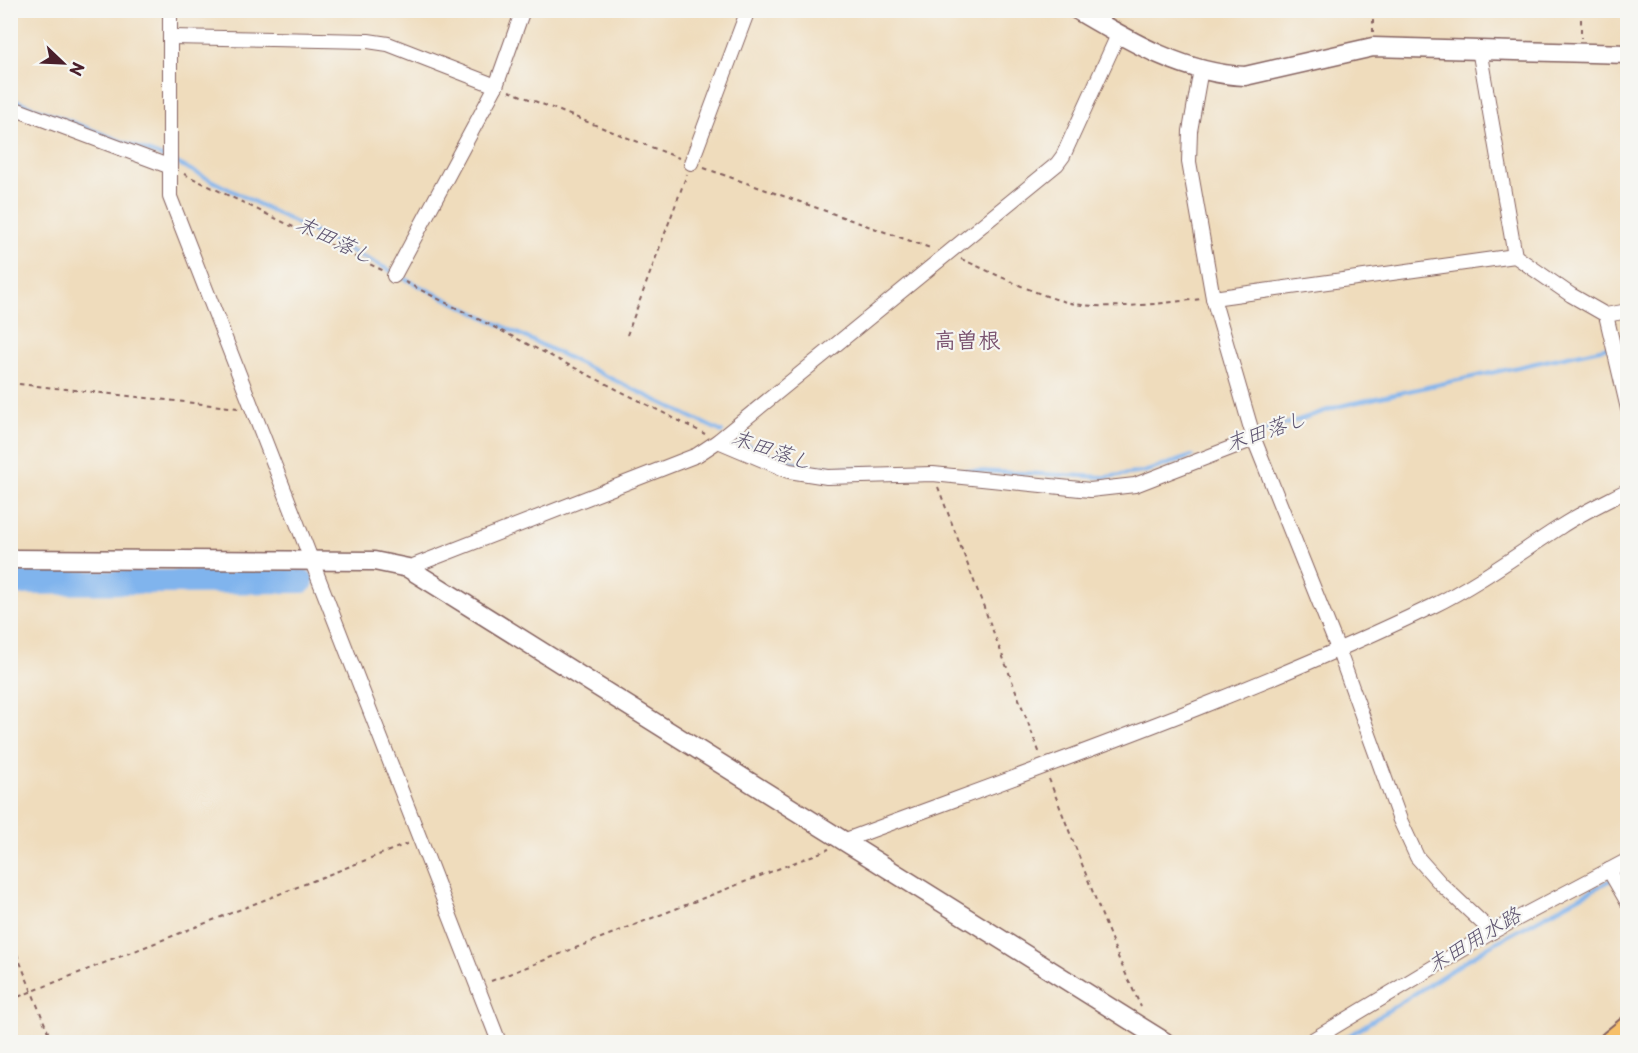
<svg xmlns="http://www.w3.org/2000/svg" width="1638" height="1053" viewBox="0 0 1638 1053" font-family="'Playpen Sans','Klee One',sans-serif">
  <rect width="100%" height="100%" fill="#f6f6f2"/>
  <filter id="ink" filterUnits="userSpaceOnUse"><feTurbulence type="fractalNoise" baseFrequency=".0167" numOctaves="2"/><feDisplacementMap in="SourceGraphic" scale="12" xChannelSelector="R" yChannelSelector="G"/><feConvolveMatrix kernelMatrix="1 2 1 2 8 2 1 2 1" color-interpolation-filters="sRGB"/></filter>
  <filter id="wash" filterUnits="userSpaceOnUse"><feTurbulence type="fractalNoise" baseFrequency=".008" numOctaves="4" result="noise"/><feDisplacementMap in="SourceGraphic" scale="24" xChannelSelector="R" yChannelSelector="G"/><feGaussianBlur stdDeviation="1.35" result="paint"/><feColorMatrix in="noise" values="0 0 0 0 0 0 0 0 0 0 0 0 0 0 0 0 0 1.4 0 .05"/><feComposite in="paint" operator="in"/></filter>
  <g filter="url(#wash)">
    <rect width="100%" height="100%" fill="#efdcbc"/>
    <g fill="none" stroke-linecap="round" stroke-linejoin="round">
      <g stroke="#80b4ed" stroke-width="4">
        <polyline points="10,98 168,159"/>
        <polyline points="175,162 393,272"/>
        <polyline points="399,276 722,432"/>
        <polyline points="1616,346 1628,344"/>
        <polyline points="1256,434 1340,406 1609,347"/>
        <polyline points="729,435 757,450 808,467 883,469"/>
        <polyline points="956,470 1105,477 1144,472 1192,456"/>
        <polyline points="1618,876 1628,871"/>
        <polyline points="1339,1042 1489,946 1611,880"/>
      </g>
      <polyline stroke="#80b4ed" stroke-width="24" points="10,583 302,581"/>
    </g>
  </g>
  <g filter="url(#ink)">
    <g fill="none" stroke-linecap="round" stroke-linejoin="round">
      <g stroke="#84615e" stroke-width="16">
        <g id="minor">
          <polyline points="170,10 170,197 499,1042"/>
          <polyline points="171,37 368,41 388,44 496,86"/>
          <polyline points="1479,49 1515,256"/>
          <polyline points="1201,69 1190,131 1189,162 1213,298 1254,439 1338,649 1400,820 1417,857 1441,884 1492,932"/>
          <polyline points="10,107 168,166"/>
          <polyline points="691,163 748,10"/>
          <polyline points="394,276 496,86 523,10"/>
          <polyline points="1213,298 1515,256 1571,295 1606,315 1628,311"/>
          <polyline points="1606,315 1628,409"/>
          <polyline points="718,441 789,471 827,477 933,474 1090,490 1135,485 1254,439"/>
          <polyline points="408,568 697,455 718,441 1057,164 1063,156 1118,35"/>
          <path d="M843,841c198,-74 399,-143 590,-235 45,-22 85,-52 127,-79 21,-14 45,-25 68,-37"/>
          <polyline points="1609,870 1628,903"/>
          <polyline points="1309,1042 1492,932 1628,860"/>
        </g>
      </g>
      <g stroke="#84615e" stroke-width="21">
        <g id="tertiary">
          <path d="M1077,10c51,30 107,64 168,66l128,-29 255,7"/>
          <polyline points="10,559 374,561 408,568 1165,1042"/>
        </g>
      </g>
      <g stroke="#84615e" stroke-width="26">
        <polyline id="primary" points="1611,1042 1628,1028"/>
      </g>
      <g stroke="#84615e" stroke-width="2" stroke-dasharray="4.5 4.5" stroke-linecap="butt">
        <polyline points="1373,10 1373,32"/>
        <polyline points="1581,10 1581,38"/>
        <polyline points="509,91 679,158"/>
        <polyline points="704,168 933,249"/>
        <polyline points="184,174 384,271"/>
        <path d="M961,259c34,14 85,42 121,46 40,4 80,-2 119,-6"/>
        <polyline points="405,282 705,434"/>
        <polyline points="627,335 687,174"/>
        <polyline points="10,383 239,408"/>
        <polyline points="938,487 1040,754"/>
        <polyline points="1049,779 1118,957 1141,1007"/>
        <polyline points="10,937 52,1042"/>
        <polyline points="491,981 829,849"/>
        <polyline points="10,1000 409,843"/>
      </g>
      <use href="#minor" stroke="#fff" stroke-width="14"/>
      <use href="#tertiary" stroke="#fff" stroke-width="18"/>
      <use href="#primary" stroke="#f6c06b" stroke-width="22"/>
    </g>
  </g>
  <g text-anchor="middle" stroke-width="4.5" stroke-linejoin="round" paint-order="stroke">
    <g font-size="21" font-style="italic" fill="#5d536f" stroke="#f6f6f2">
      <text transform="translate(335 240) rotate(26)" y="7">末田落し</text>
      <text transform="translate(1266 431) rotate(-19)" y="7">末田落し</text>
      <text transform="translate(772 450) rotate(19)" y="7">末田落し</text>
      <text transform="translate(1474 940) rotate(-31)" y="7">末田用水路</text>
    </g>
    <g font-size="22" font-weight="bold" fill="#79516e" stroke="#f6f6f2">
      <text x="967" y="348">高曽根</text>
    </g>
  </g>
  <rect width="1638" height="1053" fill="none" stroke="#f6f6f2" stroke-width="36"/>
  <g transform="translate(63 63) rotate(113)" stroke="#f6f6f2" stroke-width="4.5" paint-order="stroke">
  <path d="M0-4.5L10 22L0 15L-10 22Z" fill="#4a1f2b"/>
  <text y="-9" font-size="16" font-weight="bold" text-anchor="middle" fill="#4a1f2b">N</text>
  </g>
</svg>
